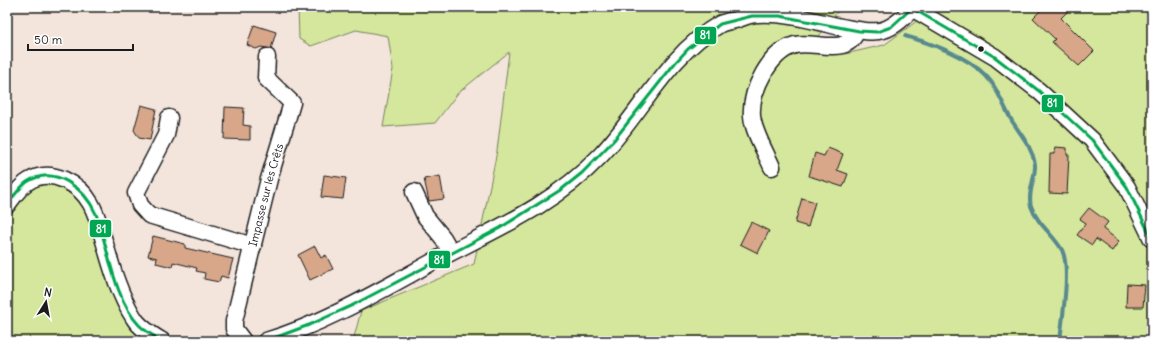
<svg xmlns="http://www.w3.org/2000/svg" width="1159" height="348" viewBox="0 0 1159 348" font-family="Delius,sans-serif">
  <rect width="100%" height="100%" fill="#f3e5dc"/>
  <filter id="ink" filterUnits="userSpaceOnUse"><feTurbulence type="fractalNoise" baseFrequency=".025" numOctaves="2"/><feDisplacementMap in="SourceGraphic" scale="8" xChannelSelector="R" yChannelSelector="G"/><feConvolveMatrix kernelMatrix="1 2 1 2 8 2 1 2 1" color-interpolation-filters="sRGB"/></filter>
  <g filter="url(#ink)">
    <g fill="#d4e79c" stroke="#78825c">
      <polygon points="298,7 841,7 807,52 845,54 884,45 921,18 893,7 1152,7 1152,341 353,341 361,311 474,264 497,151 509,52 458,93 435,123 383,127 393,69 388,36 356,30 311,46 299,39"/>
      <polygon points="44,176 80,190 147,341 7,341 7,205"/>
    </g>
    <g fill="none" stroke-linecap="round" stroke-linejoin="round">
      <path stroke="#59898e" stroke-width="4" d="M905,36c29,8 69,22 87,47 8,12 13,26 20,38 9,14 20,26 23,43 1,13 -8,29 -4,42 6,18 22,28 31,44 9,18 0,70 -2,91"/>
    </g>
    <g fill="#d8a78a" stroke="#1c1c1c">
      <polygon points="1044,7 1072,7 1061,18 1094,51 1079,66 1052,42 1055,39 1033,18"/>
      <polygon points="254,25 276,32 271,49 261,47 256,49 247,45"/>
      <polygon points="141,105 156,109 150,140 139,138 134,130"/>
      <polygon points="225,107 244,108 243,125 250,126 250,140 224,139"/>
      <polygon points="1055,147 1067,148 1067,155 1069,155 1067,194 1049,193 1050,154 1054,154"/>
      <polygon points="828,148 843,154 837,170 848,174 843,187 809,176 815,153 824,156"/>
      <polygon points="324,175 346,178 343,199 321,197"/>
      <polygon points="440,176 444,199 429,201 424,179"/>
      <polygon points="802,198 815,202 808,227 795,223"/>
      <polygon points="1089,208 1108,222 1103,229 1119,241 1112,251 1096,239 1092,245 1077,235 1086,223 1080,219"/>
      <polygon points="751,222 769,231 758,253 740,244"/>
      <polygon points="153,236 185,244 185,248 233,259 228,278 221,276 219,282 204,279 205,273 196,271 197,268 173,262 172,267 156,263 157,258 148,256"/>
      <polygon points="315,246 321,258 326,255 333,269 310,280 298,255"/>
      <polygon points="1127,284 1145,285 1143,307 1126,307"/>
    </g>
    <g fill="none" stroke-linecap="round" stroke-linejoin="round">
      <g stroke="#1c1c1c" stroke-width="19">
        <g id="minor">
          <polyline points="912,8 995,57 1039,91 1092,140 1127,187 1152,239"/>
          <polyline points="169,118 166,135 136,193 140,205 149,215 253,246"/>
          <path d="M772,167c-6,-14 -19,-36 -20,-51 -2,-24 17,-64 43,-71 21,-5 52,13 62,-15"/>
          <polyline points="414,192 425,216 443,238 451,252"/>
          <path d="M7,205c6,-8 13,-19 22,-24 22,-14 51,3 62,23 7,13 10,27 14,40 7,25 15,52 29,74 6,10 18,17 28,23"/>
          <path id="s1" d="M243,341l-9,-12v-8l35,-142 23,-76 -26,-25 1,-21"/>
          <path d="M266,341c60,-18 115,-51 170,-81 60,-31 118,-55 165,-105 41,-43 66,-100 119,-131 4,-2 10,-3 15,-4 7,-2 15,-6 22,-6 27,-2 58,7 84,13 12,2 30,7 42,3 11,-3 23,-14 30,-23"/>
        </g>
      </g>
      <use href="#minor" stroke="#fff" stroke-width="16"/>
      <g stroke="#fff" stroke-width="6">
        <g id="bus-1">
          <polyline points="912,8 995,57 1039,91 1092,140 1127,187 1152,239"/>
          <path d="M7,205c6,-8 12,-17 20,-23 28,-18 58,7 69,32 12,33 18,85 43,111 7,7 15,11 23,16"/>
          <polyline points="266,341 309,325 351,306 500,228 562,189 582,173 614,140 675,63 688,49 720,24 752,16 780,16 859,31 877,32 891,27 912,8"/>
        </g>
      </g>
      <use href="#bus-1" stroke="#00a651" stroke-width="3"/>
    </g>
  </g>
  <circle fill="#1c1c1c" stroke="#fff" stroke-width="1.5" cx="981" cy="49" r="3.5"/>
  <g text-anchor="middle" stroke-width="4" stroke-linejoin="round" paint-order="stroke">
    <g font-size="11" fill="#1c1c1c" stroke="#fff">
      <text dy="4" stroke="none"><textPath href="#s1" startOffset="153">Impasse sur les Crêts</textPath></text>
    </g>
  </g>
  <g stroke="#fff" stroke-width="1.5">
    <rect x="694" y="26" width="23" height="19" rx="4" fill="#00a651"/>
    <rect x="1041" y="94" width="23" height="19" rx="4" fill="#00a651"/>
    <rect x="89" y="219" width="23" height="19" rx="4" fill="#00a651"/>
    <rect x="428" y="250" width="23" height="19" rx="4" fill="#00a651"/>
  </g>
  <g font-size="11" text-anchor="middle" font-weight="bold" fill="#fff">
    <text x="705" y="39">81</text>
    <text x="1052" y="107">81</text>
    <text x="101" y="233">81</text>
    <text x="439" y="264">81</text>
  </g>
  <rect width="1159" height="348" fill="none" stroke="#fff" stroke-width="24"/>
  <rect x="12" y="12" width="1135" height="324" fill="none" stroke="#1c1c1c" stroke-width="1.5" filter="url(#ink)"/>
  <g transform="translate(46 302) rotate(11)" stroke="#ffffff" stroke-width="3" paint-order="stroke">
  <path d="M0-3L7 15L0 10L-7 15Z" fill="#1c1c1c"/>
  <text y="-6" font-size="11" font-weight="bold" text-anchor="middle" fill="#1c1c1c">N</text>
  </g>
  <path d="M28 44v6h105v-6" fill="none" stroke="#1c1c1c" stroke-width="2"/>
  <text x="34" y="44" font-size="12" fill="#1c1c1c" stroke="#ffffff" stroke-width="3" paint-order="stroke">50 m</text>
</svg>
